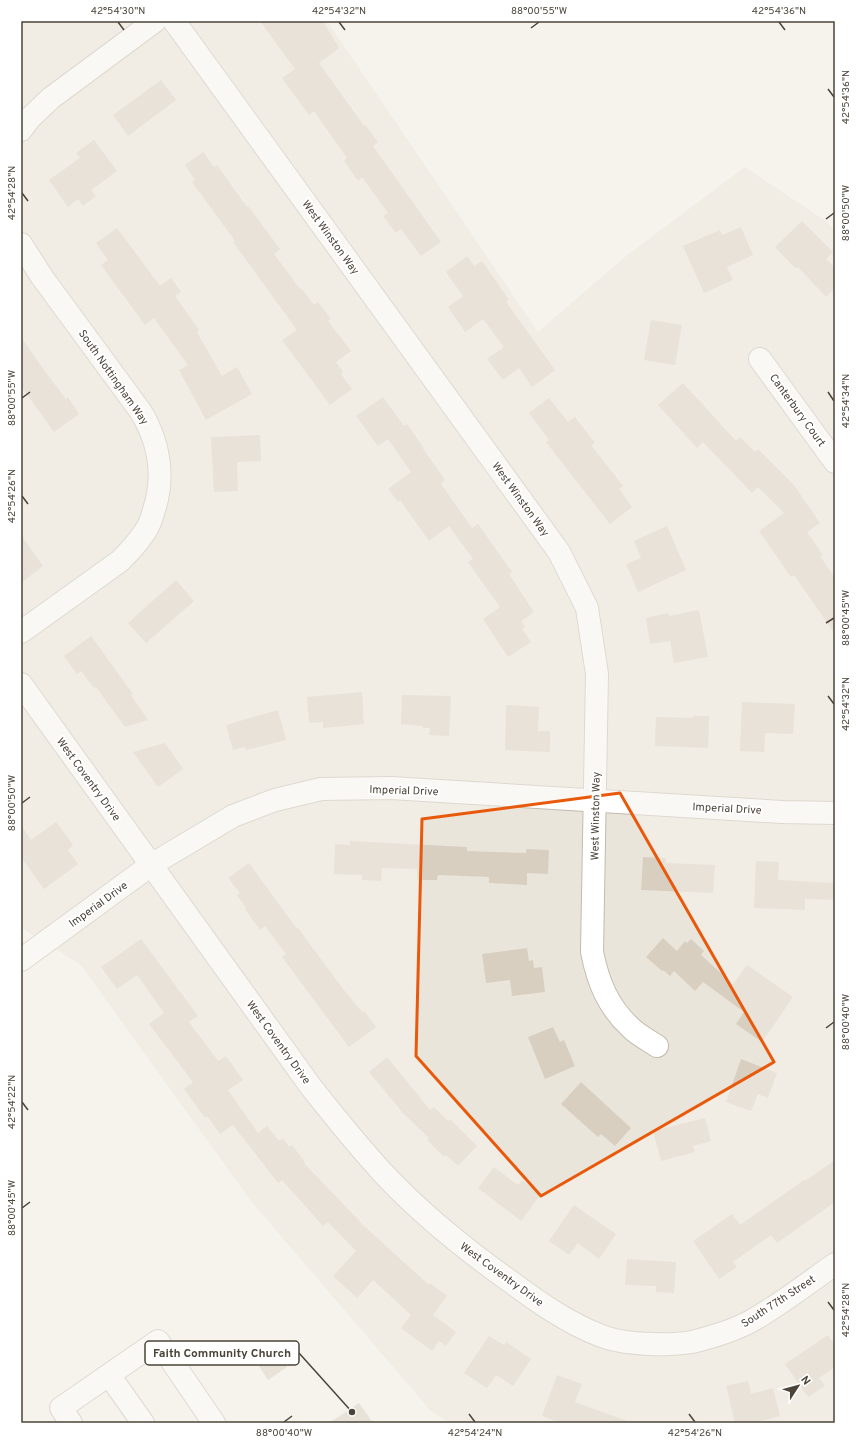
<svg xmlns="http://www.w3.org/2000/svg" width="856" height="1444" viewBox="0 0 856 1444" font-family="Overpass,sans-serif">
  <rect width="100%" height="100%" fill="#f6f3ec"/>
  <polygon fill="#eae5da" points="21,21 327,21 538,332 625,257 745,167 827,222 835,231 835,1423 450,1423 431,1411 251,1201 80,964 21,928"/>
  <g fill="#d8cfc1">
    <polygon points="260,21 323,21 339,48 319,63 364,126 365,125 378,142 373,146 441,242 421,256 401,229 396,233 383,216 388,213 362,177 358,181 344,161 347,158 314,111 309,115 282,78 295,69"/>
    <polygon points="161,80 176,100 128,136 113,115"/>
    <polygon points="94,140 117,171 91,190 96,196 83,206 78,199 68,207 49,180 80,158 76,153"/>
    <polygon points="203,152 214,167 217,165 247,207 248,206 280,249 274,254 300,289 301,288 314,305 318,302 331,319 328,321 351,351 336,362 343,372 341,374 352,389 330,405 282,340 297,330 233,242 235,241 192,182 195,180 185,165"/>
    <polygon points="802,221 833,252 826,259 835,268 835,288 826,297 798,267 795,268 775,247"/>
    <polygon points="741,227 753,255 727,267 733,280 704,293 683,246 720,230 722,235"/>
    <polygon points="117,228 160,286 171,278 181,292 175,296 199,330 197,332 222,376 237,367 252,394 206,420 179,370 188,365 154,318 145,325 101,265 108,260 96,243"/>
    <polygon points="467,256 474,266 482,261 509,300 506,302 555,370 532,387 519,368 503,380 487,359 504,347 483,319 465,332 448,307 463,296 446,272"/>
    <polygon points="651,320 682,325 675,365 644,360"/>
    <polygon points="21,337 46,373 66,399 68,397 79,414 54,432 21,386"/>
    <polygon points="683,383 736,441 740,437 755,452 758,449 793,484 820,523 807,532 823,555 820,556 835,578 835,634 794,575 791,577 759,531 784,513 758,487 752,493 703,442 697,448 658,405"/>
    <polygon points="383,397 404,426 407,424 423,447 422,447 445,480 441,484 472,528 478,524 512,572 509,574 534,612 521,621 525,627 522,629 531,642 508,657 483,619 500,607 468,562 473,559 449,526 429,541 400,500 398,502 388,489 411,472 388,439 378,446 356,416"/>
    <polygon points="549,398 568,422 575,417 595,443 591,445 623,486 619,489 632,507 610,524 546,442 549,440 529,413"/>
    <polygon points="260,435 261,461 237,462 238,491 214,492 211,437"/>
    <polygon points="667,526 686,570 638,592 626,564 641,558 634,541"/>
    <polygon points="21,535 43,566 21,583"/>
    <polygon points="176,580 194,601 146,643 128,623"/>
    <polygon points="699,610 708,657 674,663 670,641 650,644 646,618 668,613 669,616"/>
    <polygon points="91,636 133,694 131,695 148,720 125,727 96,687 94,688 81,671 77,674 64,656"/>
    <polygon points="362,692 364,724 323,728 323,722 309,723 307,697"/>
    <polygon points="402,695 451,696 449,736 429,735 430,728 423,728 423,726 401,724"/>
    <polygon points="742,702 795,704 793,734 765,733 764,752 740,751"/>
    <polygon points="506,705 539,707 538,731 550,731 550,752 505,750"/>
    <polygon points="278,710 286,740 246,750 245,747 233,750 226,725"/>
    <polygon points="693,716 709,716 708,748 655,746 656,717 693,718"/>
    <polygon points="165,743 183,769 158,787 133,752"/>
    <polygon points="56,822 73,845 68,850 78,864 44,889 21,857 21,825 31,840"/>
    <polygon points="350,841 467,847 467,851 526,853 526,849 549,850 548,874 527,873 527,885 489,883 489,877 438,875 437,880 417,880 417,869 382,868 381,881 362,880 362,875 334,874 335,844 350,845"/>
    <polygon points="643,857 666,858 666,863 715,865 713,893 641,890"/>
    <polygon points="756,861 779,862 778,880 835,883 835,900 805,899 805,910 754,908"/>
    <polygon points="249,863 297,929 298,928 343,989 362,1012 364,1011 376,1027 349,1047 282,957 286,954 265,926 260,930 245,909 246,908 237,895 240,893 228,878"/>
    <polygon points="663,938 677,951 685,941 687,943 691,939 704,951 701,955 733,984 747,965 793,997 762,1042 736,1024 744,1012 703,982 695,991 674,971 670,976 663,970 662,971 646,957"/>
    <polygon points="141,939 198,1016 189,1022 218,1061 226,1056 243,1080 228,1090 258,1133 267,1126 279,1141 283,1138 289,1147 292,1145 305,1162 304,1163 363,1225 429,1285 430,1283 447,1296 433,1315 456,1332 446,1346 439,1341 432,1351 401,1328 411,1315 373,1280 357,1298 333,1276 356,1251 328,1222 323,1226 282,1180 278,1183 233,1125 220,1134 207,1116 205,1118 184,1089 193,1082 149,1024 164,1013 137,975 117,989 101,967"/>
    <polygon points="527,948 529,961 533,960 534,968 542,967 545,992 512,996 510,980 486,983 482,954"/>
    <polygon points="553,1027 560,1042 564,1040 575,1066 545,1079 528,1037"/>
    <polygon points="387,1057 430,1110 434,1107 448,1121 450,1119 477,1146 458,1166 446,1155 444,1157 427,1140 429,1138 403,1113 369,1072"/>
    <polygon points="741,1059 777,1073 768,1098 758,1094 751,1111 726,1102"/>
    <polygon points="581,1082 631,1128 615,1146 601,1134 598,1137 561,1104"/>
    <polygon points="705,1118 711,1141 693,1146 695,1152 661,1161 653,1131"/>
    <polygon points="835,1160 835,1202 777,1243 771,1235 733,1262 737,1267 719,1279 693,1241 732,1214 740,1225 804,1180 805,1181"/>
    <polygon points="494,1167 518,1185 522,1180 541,1194 521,1221 478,1188"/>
    <polygon points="574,1205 616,1234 599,1259 578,1243 569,1255 549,1241"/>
    <polygon points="627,1259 676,1262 674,1293 656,1292 656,1286 625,1285"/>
    <polygon points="828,1335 835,1346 835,1367 819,1378 825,1386 808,1397 785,1364"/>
    <polygon points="489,1336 504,1345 506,1342 531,1359 513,1386 496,1375 487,1388 464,1373"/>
    <polygon points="273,1347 287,1367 268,1380 255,1360"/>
    <polygon points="557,1375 582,1384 575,1402 627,1421 627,1423 561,1423 542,1416"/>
    <polygon points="748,1381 751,1394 773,1388 780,1416 755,1423 735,1423 726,1386"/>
    <polygon points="359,1403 373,1423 329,1423"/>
  </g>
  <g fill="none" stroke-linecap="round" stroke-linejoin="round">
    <g stroke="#c2bbae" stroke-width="24">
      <g id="minor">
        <path d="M174,21l385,531 28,56 10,66 -5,278c6,30 16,55 39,76 7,7 17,12 26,18"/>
        <polyline points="21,130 30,118 51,98 155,21"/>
        <path d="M21,244l21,33 99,135c18,30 24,64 13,98 -2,8 -5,16 -10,23 -7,11 -15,19 -24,28l-99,71"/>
        <polyline points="760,359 835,462"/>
        <path d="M21,684l290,403c23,29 47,59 72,86 38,41 83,77 128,109 27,20 57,41 88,53 23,10 69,11 93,7 20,-5 42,-11 61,-22 28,-16 55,-37 82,-56"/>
        <polyline points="21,960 151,865 233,816 275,800 321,789 391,788 782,812 835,813"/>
        <polyline points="109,1375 143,1423"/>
        <polyline points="71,1423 61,1408 158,1341 214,1423"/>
      </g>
    </g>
    <use href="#minor" stroke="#fff" stroke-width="22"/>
  </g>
  <path d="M0 0H856V1444H0ZM620,793l154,269 -233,134 -125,-140 6,-237z" fill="#f6f3ec" fill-opacity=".55" fill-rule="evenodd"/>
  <path fill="none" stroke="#e8590c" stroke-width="3" stroke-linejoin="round" d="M620,793l154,269 -233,134 -125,-140 6,-237z"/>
  <path fill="none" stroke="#4b4439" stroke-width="1.5" d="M118,22l6,8M339,22l6,8M779,22l6,8M531,28l8,-6M828,89l6,8M22,193l6,8M826,219l8,-6M828,392l6,9M22,398l8,-6M22,496l6,8M826,623l8,-5M828,696l6,8M22,803l8,-6M826,1028l8,-6M22,1102l6,8M22,1208l8,-6M828,1302l6,8M469,1414l6,8M689,1414l6,8M284,1422l8,-6"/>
  <g text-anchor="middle" stroke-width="4" stroke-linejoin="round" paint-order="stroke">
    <g font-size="11" fill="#4b4439" stroke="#fff">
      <text transform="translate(331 237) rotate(54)" y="4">West Winston Way</text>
      <text transform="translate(114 377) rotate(55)" y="4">South Nottingham Way</text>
      <text transform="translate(798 410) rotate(54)" y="4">Canterbury Court</text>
      <text transform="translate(521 499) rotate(54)" y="4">West Winston Way</text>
      <text transform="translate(89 779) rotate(54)" y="4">West Coventry Drive</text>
      <text transform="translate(404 790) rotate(2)" y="4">Imperial Drive</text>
      <text transform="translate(727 808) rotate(3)" y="4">Imperial Drive</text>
      <text transform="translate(595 816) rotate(-89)" y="4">West Winston Way</text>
      <text transform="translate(98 904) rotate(-36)" y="4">Imperial Drive</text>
      <text transform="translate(279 1042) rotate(54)" y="4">West Coventry Drive</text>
      <text transform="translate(502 1274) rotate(36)" y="4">West Coventry Drive</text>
      <text transform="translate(778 1301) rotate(-33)" y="4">South 77th Street</text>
    </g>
  </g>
  <path fill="none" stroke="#4b4439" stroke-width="1.5" d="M352 1412L299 1353"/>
  <circle fill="#4b4439" stroke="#fff" stroke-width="1.5" cx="352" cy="1412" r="4"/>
  <rect fill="#fff" stroke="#4b4439" stroke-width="1.5" x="145" y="1341" width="154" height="24" rx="4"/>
  <g font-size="12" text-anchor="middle" font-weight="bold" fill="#4b4439">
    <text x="222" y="1357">Faith Community Church</text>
  </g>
  <rect width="856" height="1444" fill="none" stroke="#ffffff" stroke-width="44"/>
  <g transform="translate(798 1386) rotate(54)" stroke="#ffffff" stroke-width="3" paint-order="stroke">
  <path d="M0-3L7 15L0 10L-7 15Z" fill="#4b4439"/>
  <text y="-6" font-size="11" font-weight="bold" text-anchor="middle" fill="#4b4439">N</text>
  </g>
  <rect x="22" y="22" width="812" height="1400" fill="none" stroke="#4b4439" stroke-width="1.5"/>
  <g font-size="10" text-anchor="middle" fill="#4b4439">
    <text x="118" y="14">42°54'30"N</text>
    <text x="339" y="14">42°54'32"N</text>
    <text x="539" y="14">88°00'55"W</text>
    <text x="779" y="14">42°54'36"N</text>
    <text transform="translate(845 97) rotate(-90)" y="4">42°54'36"N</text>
    <text transform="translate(11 193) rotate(-90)" y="4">42°54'28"N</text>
    <text transform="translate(845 213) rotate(-90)" y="4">88°00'50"W</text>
    <text transform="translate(11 398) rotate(-90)" y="4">88°00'55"W</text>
    <text transform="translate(845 401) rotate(-90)" y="4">42°54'34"N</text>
    <text transform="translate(11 496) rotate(-90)" y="4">42°54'26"N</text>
    <text transform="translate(845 618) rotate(-90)" y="4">88°00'45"W</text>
    <text transform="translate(845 704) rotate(-90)" y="4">42°54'32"N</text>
    <text transform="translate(11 803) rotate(-90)" y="4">88°00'50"W</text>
    <text transform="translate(845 1022) rotate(-90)" y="4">88°00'40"W</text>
    <text transform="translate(11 1102) rotate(-90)" y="4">42°54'22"N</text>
    <text transform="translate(11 1208) rotate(-90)" y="4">88°00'45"W</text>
    <text transform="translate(845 1310) rotate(-90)" y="4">42°54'28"N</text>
    <text x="284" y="1436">88°00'40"W</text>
    <text x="475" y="1436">42°54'24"N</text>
    <text x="695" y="1436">42°54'26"N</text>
  </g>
</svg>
